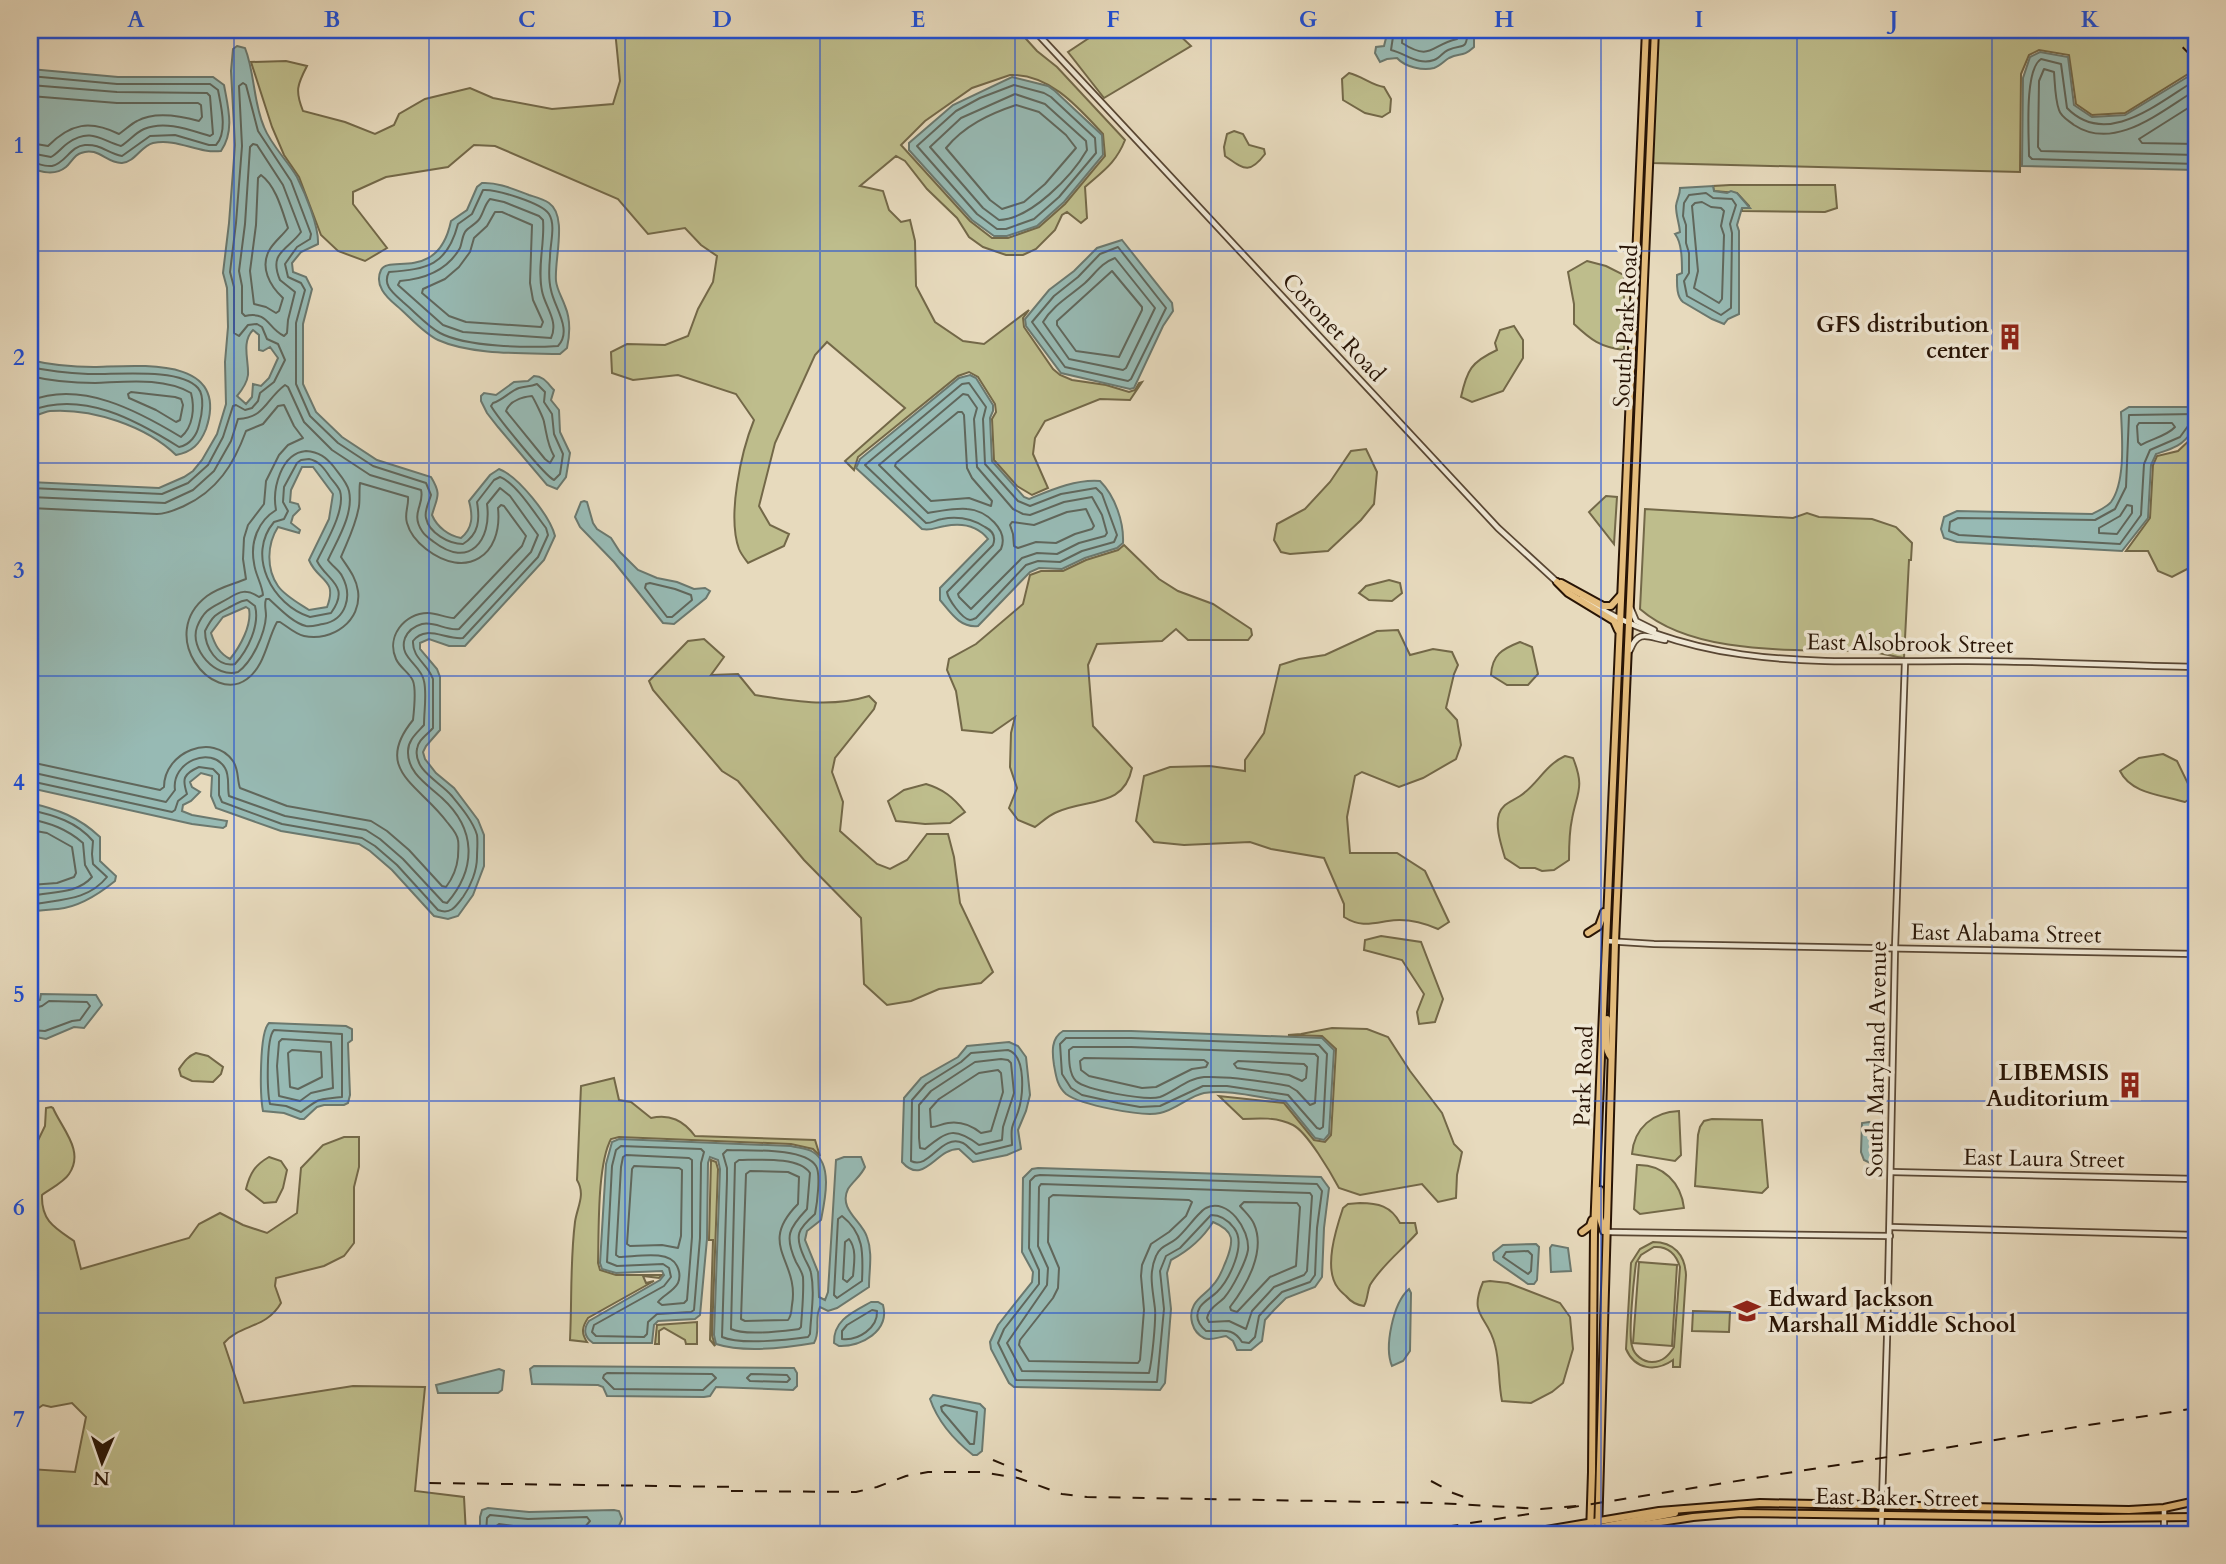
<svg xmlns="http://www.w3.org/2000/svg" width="2226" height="1564" viewBox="0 0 2226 1564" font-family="Cardo,serif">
  <rect width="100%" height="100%" fill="#e7dabd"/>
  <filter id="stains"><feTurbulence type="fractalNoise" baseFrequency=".00286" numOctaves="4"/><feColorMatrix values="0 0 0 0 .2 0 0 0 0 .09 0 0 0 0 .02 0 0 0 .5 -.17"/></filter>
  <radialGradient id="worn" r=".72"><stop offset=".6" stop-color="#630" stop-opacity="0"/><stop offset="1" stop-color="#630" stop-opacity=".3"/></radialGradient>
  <g fill="#bebd8c" stroke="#736848" stroke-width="2" fill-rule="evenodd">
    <path d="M615,30h403l19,21 20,16 68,73c-9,23 -22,31 -40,47l2,31 -6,5 -14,-11 -5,3 -7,15 -19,19 -13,6h-17l-23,-8 -14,-10 -12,-19 -30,-29 -22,-28 -9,-5 -36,30 23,5 6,19 12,12 9,-2 5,21 1,45 19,36 28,19 21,3 45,-34 -6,8 1,9 29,42 7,6 12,5 34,5 23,7 6,-2 4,-7 3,-1 -12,18 -30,-1 -55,22 -10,17 -2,16 15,34 -16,7 -15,-9 -23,-26 -2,-41 4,-7 -1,-8 -17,-27 -9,-5 -11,4 -100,81 -4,13 -9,-9 60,-53 -78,-66 -12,13 -40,88 -16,63 11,19 19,9 -5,12 -36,17c-3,-4 -7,-9 -9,-14 -12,-33 2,-97 15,-129l-18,-26 -58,-19 -45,5 -21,-7 -1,-21 16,-8 38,1 23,-9 10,-27 15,-27 4,-26 -16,-11 -16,-17 -37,6 -30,-35 -123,-53 -21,-1 -26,22 -62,10 -33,15v12l34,44 -22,13 -27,-10 -17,-16 -22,-58 -15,-22 -12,-28 -21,-65 35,-1 21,5c-10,19 -12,25 -4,45l42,11 30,12 19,-9 5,-11 26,-15 45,-11 23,10 59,11 61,-5 7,-23zM1010,75c40,-1 68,32 93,59l2,22 -40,48 -26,23 -31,11h-16l-22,-17 -69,-76 24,-24 47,-33z"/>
    <polygon points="1097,30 1174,30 1191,46 1104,98 1068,52 1092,36"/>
    <polygon points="1657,30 2196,30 2196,71 2193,71 2125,113 2092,115 2076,104 2069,55 2039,50 2029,55 2021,74 2020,172 1652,163"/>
    <path d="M1349,73c13,3 22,12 35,14l7,12 -1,13 -8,5 -17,-4 -22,-13 -1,-21z"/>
    <path d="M1234,131l9,3 6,11 15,4 1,5c-16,21 -21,15 -40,2l-1,-9 3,-13z"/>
    <polygon points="1730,185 1835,185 1837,208 1825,212 1742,211 1742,208 1749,208 1749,206 1737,193 1714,191 1713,186"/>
    <path d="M1587,261l19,5 18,9v75c-24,-3 -33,-10 -50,-26v-20l-6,-32z"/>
    <path d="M1514,326l9,14v18l-20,33 -31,11 -11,-5c6,-27 10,-35 36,-47l-2,-7 5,-13z"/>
    <path d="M2196,434v78c-9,11 -1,20 0,32 1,7 -4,17 -5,23l-19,10 -14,-6 -10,-20h-22l24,-33 3,-53 4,-9 21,-5z"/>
    <polygon points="1366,449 1377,472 1374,504 1361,520 1328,551 1290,554 1281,552 1274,540 1277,524 1305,509 1330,482 1351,451"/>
    <polygon points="1606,496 1617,497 1614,544 1589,512"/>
    <path d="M1645,509l148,9 14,-5 12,4 53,2 24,8 16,16 -1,17h-2l-5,98c-14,-2 -29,-7 -43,-7 -67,-2 -167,5 -221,-42z"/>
    <path d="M1124,545l35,34 19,12 35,13 38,25 1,6 -4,5h-60l-12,-11 -14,12 -65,3 -9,21 5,61 39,42c-8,40 -44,30 -75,44 -8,3 -15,10 -22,15l-17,-7 -9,-12 8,-20 -7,-21 1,-34 4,-16 -23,16 -30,-3 -6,-39 -9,-21 2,-11 27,-15 47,-40 7,-29 11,-4h22l23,-11 32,-10z"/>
    <polygon points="1389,580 1400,583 1402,593 1392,601 1369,600 1359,593 1366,586"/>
    <path d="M1398,630l12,25 23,-6 19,3 6,13 -4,9 -8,34 11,12 4,25 -5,14 -33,19 -24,9 -37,-15 -7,4 -8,41 3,36h47l28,18 24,51 -11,7c-16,-7 -33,-11 -50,-8 -18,3 -28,6 -44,-4v-13l-20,-46 -53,-9 -21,-7 -66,3 -30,-3 -18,-21 8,-45 26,-9 40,-1 35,5v-11l19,-27 16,-68 19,-6 26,-4 52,-24z"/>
    <path d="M704,639l20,18 -13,18 27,-1 17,21c39,6 76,13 114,1l7,7 -2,6 -39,49 -3,14 11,30 -3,29 37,33 13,5 17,-9 20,-26h21l6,23 6,46 33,69 -12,11 -42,6 -28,12 -24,4 -23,-21 -3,-66 -57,-58 -66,-79 -16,-10 -69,-81 -4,-9 39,-40z"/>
    <path d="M1520,642l12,5 6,27 -10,11h-21l-16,-10c1,-20 11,-26 29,-33z"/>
    <path d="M2163,754l14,7 17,35 -9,6c-22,-7 -54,-8 -65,-31l19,-13z"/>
    <path d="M1565,756l8,2c12,30 4,34 -1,61 -3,14 -3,27 -3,41l-15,10 -12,1 -7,-3h-15l-15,-10c-4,-14 -10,-31 -6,-44 4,-11 12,-12 21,-18 17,-11 25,-31 45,-40z"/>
    <path d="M926,784c17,5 27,13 39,28l-15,11 -25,1 -29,-3 -8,-20 16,-11z"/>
    <polygon points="1381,936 1421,942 1443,999 1435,1022 1419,1024 1417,1012 1424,994 1402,960 1364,950 1365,940"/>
    <path d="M1332,1028l35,1 21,8 22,34 32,42 12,31 8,8 -5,23 -1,23 -18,4 -16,-18 -62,11 -21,-7c-8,-15 -32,-56 -46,-63 -16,-8 -34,-7 -50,-6l-24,-23 65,7 30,37 11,2 6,-7 5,-86 -14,-13 -34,-1 13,-1z"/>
    <path d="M196,1053l12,3 15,11 -2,7 -8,8 -21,-1 -11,-5 -2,-7c5,-7 9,-13 17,-16z"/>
    <path d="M614,1078l5,22 12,2 20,16c19,-4 32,2 44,18l120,4 5,16 -7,-7 -22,-5 -172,-7 -8,2c-14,26 -12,92 -13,124l2,7 16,5h46l-3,3 -16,-2 3,7 8,-2 -66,37c-6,9 -7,15 -1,24l-17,-2c2,-39 0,-79 5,-118 2,-15 11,-27 2,-42l4,-94z"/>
    <path d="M51,1107l2,1c9,21 32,43 16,66 -5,8 -19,15 -27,21 -1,26 13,33 32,46l7,28 108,-31 10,-14 21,-11 23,12 24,8 30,-20 4,-45 22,-23 21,-8h15v30l-5,20v56l-10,13 -20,10 -48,12 -1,8 6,17c-15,26 -41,21 -57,40l20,60 109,-17 72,1 -10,104 49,6 2,37h-436v-65l45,3 11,-55 -14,-14 -21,4 -8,-2 -9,6h-4v-254l15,-31 1,-18z"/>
    <path d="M1679,1111l2,44 -6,6 -43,-7c2,-26 21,-42 47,-43z"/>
    <polygon points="1712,1119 1762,1120 1768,1187 1762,1193 1695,1186 1698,1135 1700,1127 1704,1121"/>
    <path d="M269,1157l12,4 6,9 -4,18 -7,14 -12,1 -18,-14c4,-16 9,-24 23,-32z"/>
    <polygon points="711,1160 716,1162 718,1169 712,1335 715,1346 710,1340 713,1240 709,1240"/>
    <path d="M1637,1165c26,-1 44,18 47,43l-44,6 -6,-5z"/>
    <path d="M1360,1203c18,0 31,3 40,20h15l2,10c-15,17 -35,32 -47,52 -3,7 -2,14 -6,21 -8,-1 -13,-4 -18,-10 -3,-3 -6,-5 -8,-8 -15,-19 -2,-59 5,-80l5,-4z"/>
    <path d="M1653,1242c21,0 32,13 33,33l-6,92h-7v-7c-17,12 -38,10 -47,-11l5,-86 9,-14zM1654,1247c14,-1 22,7 26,20l-6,80c-5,8 -11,15 -22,15 -9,0 -18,-7 -20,-16 -4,-12 2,-68 4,-83l5,-8z"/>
    <polygon points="1639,1262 1677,1265 1672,1346 1633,1343"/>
    <path d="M1490,1281l18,2 52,20 10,14 3,32 -10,34 -11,9 -21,11 -29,-2c-4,-19 -2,-38 -7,-56 -7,-30 -27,-28 -12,-63z"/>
    <polygon points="1693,1311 1730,1312 1729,1332 1692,1331"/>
    <polygon points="697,1322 697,1344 686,1344 685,1340 664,1328 659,1331 659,1344 655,1344 657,1325"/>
  </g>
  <g fill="#97bab4" stroke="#6b786e" stroke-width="2" fill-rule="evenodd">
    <path d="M1388,30h86v17c-12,11 -14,5 -25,11 -5,3 -9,8 -15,10 -11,3 -29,-1 -37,-10l-10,1 -7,3 -5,-9 1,-6 8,-1z"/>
    <path d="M237,46l8,2c10,25 8,54 19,79 7,18 23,33 33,50 8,16 22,49 21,67l-17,8 -9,11 1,9 13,5 6,12 -9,35v60l13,28 26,25 35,23 54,17c11,18 6,20 1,38 5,12 17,21 29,23 12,-10 12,-22 8,-37l21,-26 9,-6c19,7 51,47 56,67l-11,24 -79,86h-16l-20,-7 -9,4v6l17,20 3,8v53l-14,16 -3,6 2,7 11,14 18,15 24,32 6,15v31l-11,29 -15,21 -10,3 -14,-3 -42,-46 -22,-19 -11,-7 -78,-13 -65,-23 -5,-12 1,-20 -11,-3 -11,9 2,5 8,5 -9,9 -8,4 -1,6 10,4 35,6 -1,5 -3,2 -31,-4 -162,-36v-306l129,6 25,-11 9,-6 9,-11 15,-26 9,-30 -1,-42 3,-35 -1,-39 -4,-15 6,-50 6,-78 -4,-74 2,-22zM253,330l6,5v15l4,1 7,-4 8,11 -9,20 -8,8 -8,-2 -1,13 -6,7 -9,-8c5,-6 10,-13 11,-21 1,-14 -7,-33 5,-45zM302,467h11l20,27 -4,25 -20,41c9,22 29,18 18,47l-18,3c-9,-6 -24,-14 -31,-24 -12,-17 -11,-42 0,-59l21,6 1,-3 -9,-7 2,-7 7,-7 -2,-5 -8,-2 1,-12zM246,607l3,2c3,16 -9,38 -19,50 -11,-6 -15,-14 -19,-26l12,-16z"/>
    <polygon points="2040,52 2068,57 2074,105 2092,117 2125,115 2194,73 2196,75 2196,170 2022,166 2023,78 2030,57"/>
    <path d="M30,69l88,8h95l11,8c4,22 11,46 -3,66 -23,3 -43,-13 -68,-8 -12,3 -18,19 -31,20 -15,1 -24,-17 -41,-10 -7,2 -10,10 -15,14 -11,9 -25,5 -36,1z"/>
    <polygon points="1012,77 1048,86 1055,91 1102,135 1103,155 1064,202 1037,226 1007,236 994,236 972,220 909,150 909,143 953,105"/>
    <path d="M482,183c16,-1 31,6 47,12 6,2 14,4 20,8 19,13 5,57 7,78 1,9 6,16 9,25 6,14 5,28 2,42l-7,6c-37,-1 -89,1 -122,-14 -15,-7 -29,-24 -41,-34 -11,-9 -23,-21 -16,-36 8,-16 57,13 70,-49l16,-11 10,-23z"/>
    <path d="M1713,186l1,5 13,2 4,-2 6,2 13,15h-8l-5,17 2,6v83l-11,5 -4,5 -12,-5 -29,-17c-7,-6 -6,-19 -6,-27l5,-2c0,-13 0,-30 -7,-39l5,-2c-1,-10 -4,-16 -4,-26 1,-8 4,-10 4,-18z"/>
    <polygon points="1122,240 1172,303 1173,311 1163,326 1134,388 1130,389 1061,373 1026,326 1025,319 1049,290 1074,271 1097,248"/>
    <path d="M30,360c21,5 42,7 64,7 44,-1 137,-12 112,62 -6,15 -14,23 -30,26 -30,-29 -84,-47 -126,-44 -7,1 -14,5 -20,7z"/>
    <path d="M970,375l6,3 17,27v6l-3,7 2,43 32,36 5,2c22,-9 47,-20 71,-18 15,15 24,41 23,62l-6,5 -32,10 -23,11 -23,-1 -9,4 -52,54c-18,2 -27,-13 -38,-26v-12l48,-49c-11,-14 -27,-16 -43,-13 -9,1 -13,5 -23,3l-66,-61 4,-9 99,-81z"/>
    <path d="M534,376c10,0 14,8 20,14l-3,10 8,10 1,22 10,21 -4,24 -9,12 -10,-4 -49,-58 -11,-14 -6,-12v-5l3,-3 12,2 18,-13 14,-1z"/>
    <path d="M2129,407h67v24l-5,1c-8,14 -20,17 -35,22l-5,11 -3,53 -26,33 -165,-9 -13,-4 -3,-9 3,-12 13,-6 135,3c6,-3 15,-7 19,-12 15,-21 11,-65 10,-90z"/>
    <polygon points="584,501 587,502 593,523 597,529 611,538 620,552 638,570 657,578 677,582 694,589 705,588 710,591 706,598 674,624 663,623 614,562 580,527 575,517 581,502"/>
    <path d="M30,803c27,6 49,14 70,34v24l16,15 -1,5c-16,13 -36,26 -57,28 -9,1 -18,1 -28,3z"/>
    <polygon points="41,994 96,995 102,1005 84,1028 74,1027 46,1039 30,1036 30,1002 40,1000"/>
    <path d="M269,1023l77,3 6,3v11l-4,3 2,52 -2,8 -4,2h-20l-7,2 -13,12h-4l-16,-6 -21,-2c-3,-15 -4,-79 6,-88z"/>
    <path d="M1063,1031h68l191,7 12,12 -5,84 -5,6 -9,-2 -30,-37c-25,-3 -55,-12 -81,-8 -15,3 -28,17 -44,20 -18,4 -79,-8 -94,-19 -9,-8 -10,-18 -12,-29 -2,-13 -3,-27 9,-34z"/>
    <path d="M1009,1042l9,4 8,11 4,38 -4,16 -8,19 3,19 -14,6 -34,7 -14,-13c-23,-1 -35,38 -57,13l2,-64 17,-20 37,-21 9,-11z"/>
    <polygon points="1869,1122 1876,1125 1877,1129 1876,1160 1870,1163 1864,1160 1861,1152 1862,1123"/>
    <path d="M619,1139l172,7c7,2 16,2 22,6 20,12 12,48 8,68l-14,11 -2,9 13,32 1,25 6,3 3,-8 8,-132 8,-3h17l4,10c-4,9 -12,14 -17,22 -10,20 14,32 19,48 6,16 2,33 2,50l-32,21 -9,3 -8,-4c-6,11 1,25 -6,36 -29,5 -70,10 -98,1l-2,-9 6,-166 -2,-9 -8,-3 -2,6 -1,76 -7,76 -5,4 -37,2 -4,4 -2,18h-59c-9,-6 -10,-14 -4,-22l71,-41 4,-5 -2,-4 -46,2 -14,-4 -2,-6 6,-99 6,-22z"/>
    <path d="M1038,1168l283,9 8,11 -5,40 -2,49 -7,10 -29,11 -12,12 -9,10 -3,21 -11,9h-14l-4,-9 -7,-5c-7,1 -16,5 -22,2 -12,-6 -16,-22 -10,-33 4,-8 14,-13 19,-20 7,-7 9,-15 13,-24 8,-20 9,-30 -13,-39 -10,16 -25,29 -42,38l-4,13 4,36 -6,74 -5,7 -146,-3 -5,-4 -18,-34 -1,-7 8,-17 34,-43 1,-10 -11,-20 1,-74 9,-9z"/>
    <polygon points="1536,1244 1539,1247 1537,1280 1534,1284 1528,1284 1494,1260 1493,1253 1503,1245"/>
    <polygon points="1552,1245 1568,1248 1571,1271 1551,1272 1550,1248"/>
    <path d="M1409,1289l2,4 -1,58 -7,10 -11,5c-8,-19 1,-63 17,-77z"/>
    <path d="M871,1302h7l5,3c7,26 -22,42 -44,41l-5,-3c-1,-23 19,-31 37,-41z"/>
    <polygon points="534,1366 794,1368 797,1373 797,1386 793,1390 716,1387 710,1396 704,1397 607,1396 603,1387 598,1385 532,1384 530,1369"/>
    <polygon points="499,1369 504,1371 502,1390 498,1393 438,1393 436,1385"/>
    <path d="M933,1395l47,9 5,5 -3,42 -5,4h-4c-19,-15 -35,-33 -43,-56z"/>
    <polygon points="488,1508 529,1512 614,1510 619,1511 622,1519 619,1526 593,1529 589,1534 480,1534 480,1517 482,1510"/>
  </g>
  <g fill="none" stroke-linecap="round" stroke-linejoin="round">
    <g stroke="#60675c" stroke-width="2">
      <path d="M1394,30l-3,20c14,3 27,16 43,10 6,-2 9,-8 14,-10 16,-7 18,2 20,-20"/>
      <path d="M1403,30l-1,13c30,19 28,2 55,-4l2,-9"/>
      <path d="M30,76l87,8h93l8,6c3,16 10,42 -2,55h-7l-34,-10 -25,1 -28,20c-15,-3 -21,-12 -37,-11 -15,1 -19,18 -33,21 -7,1 -15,-3 -22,-4"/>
      <path d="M2196,80c-37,22 -89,69 -129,28l-6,-44 -20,-5c-17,11 -12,77 -12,97l3,3 164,5"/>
      <path d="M30,85l87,7 90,1 3,3 3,38 -3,2c-20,-6 -45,-16 -66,-7 -9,4 -15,12 -23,17 -19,-5 -30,-19 -53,-3 -6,4 -10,10 -17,14l-21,-4"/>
      <polygon points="1014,85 1044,93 1051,97 1095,138 1096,153 1059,197 1034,219 1006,229 997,229 977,214 917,146 956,111 980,98"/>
      <path d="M2196,90c-35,21 -81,62 -122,35 -6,-5 -13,-8 -15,-15 -4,-11 -4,-26 -5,-38l-10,-3 -5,12 -1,66 3,4 155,4"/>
      <path d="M1015,94l30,10 41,37 1,9c-15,26 -56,69 -88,70l-16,-12 -53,-61 31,-29z"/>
      <path d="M30,96l87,7h81l3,2 1,12 -3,4c-18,-5 -44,-10 -62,0 -6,3 -12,9 -18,13 -29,-14 -48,-11 -71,12l-18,-3"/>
      <polyline points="2196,103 2139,139 2142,143 2196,144"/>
      <path d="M1016,105l23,7 27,23 10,13 -31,36 -21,18 -22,7 -12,-9 -44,-52c18,-22 43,-34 70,-43z"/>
      <path d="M253,144l4,1 26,40 18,47c-13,18 -33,20 -21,48l15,12 -7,28 -1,13 -3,3c-17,-8 -15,-25 -39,-20l-3,-3v-27l-3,-15 6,-47 5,-77z"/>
      <path d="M261,175c15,11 21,35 27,53 -5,7 -13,13 -18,21 -11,18 0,37 13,49l-4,13 -3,2 -10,-6 -12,-3 -4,-33 6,-46 2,-47z"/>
      <path d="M483,190c13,-1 59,13 66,24 7,11 1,30 1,43 -1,11 -2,22 1,33 3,17 22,40 7,56 -30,2 -92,1 -118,-13 -13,-7 -25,-21 -37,-31 -10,-9 -21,-17 -14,-30 38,-3 58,-6 69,-48l14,-10z"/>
      <polygon points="1706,193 1713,198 1732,199 1736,205 1730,224 1732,233 1731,308 1721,315 1687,296 1684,281 1689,273 1689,253 1686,243 1686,225 1683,216 1684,203 1689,195"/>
      <path d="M490,199l14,3 35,14 4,4c2,23 -6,47 -1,71 3,16 17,30 9,47l-88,-6 -20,-7 -45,-40 2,-4c25,-2 47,-10 60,-33 2,-5 2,-11 5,-16 3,-5 12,-8 15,-14 4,-7 5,-14 10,-19z"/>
      <polygon points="1702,202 1711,207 1721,208 1724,211 1721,226 1724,235 1722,299 1719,303 1694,288 1698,271 1692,206 1695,203"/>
      <polygon points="495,212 502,212 532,225 530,283 533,300 543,322 541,327 466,322 449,316 422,293 423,289 445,279 459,267 470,252 474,238 487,226"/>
      <polygon points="1118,247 1166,308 1131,379 1128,381 1065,367 1032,322 1054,296 1078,277 1100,254"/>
      <path d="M1115,258l40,50 -29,60 -3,2 -54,-11 -26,-37c10,-17 27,-26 42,-39 10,-9 16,-20 30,-25z"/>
      <polygon points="1112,271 1142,307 1142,310 1119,357 1076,351 1057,325 1057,321"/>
      <path d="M30,367c19,4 38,6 58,7 26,1 92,-7 110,14 7,8 4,27 1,37 -2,10 -9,20 -20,22 -43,-27 -97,-57 -149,-36"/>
      <path d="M30,376c21,5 43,7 65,7 31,-1 68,-6 96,10 4,15 2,34 -10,44 -43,-26 -100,-57 -151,-36"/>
      <path d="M969,383l17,24 -3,12 2,45 33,37 12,5 31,-12 35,-6 6,6 15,41 -3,7 -32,9 -22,11 -22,-1 -12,4 -50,53c-2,1 -4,2 -6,2 -8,-1 -22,-21 -23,-28l46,-47c3,-8 0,-14 -8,-18 -14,-9 -27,-11 -43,-8 -7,1 -9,4 -16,4l-61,-58 97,-81z"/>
      <path d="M537,384l8,8 -1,10 8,12 2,20 9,20 -3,20 -6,6c-9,-4 -56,-62 -63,-74l2,-3c10,-3 17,-12 26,-15 7,-2 11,-1 18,-4z"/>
      <polygon points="131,392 175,397 181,399 183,405 180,420 176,422 156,410 129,398 128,394"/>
      <path d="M963,394l5,1 9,13 -3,11 3,48 36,42 10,5 7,1 34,-13 28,-5 10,18 5,18 -2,3 -26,7 -22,11 -20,-1 -15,5 -51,51 -12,-12 -1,-3 43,-45c8,-19 -15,-39 -34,-40 -13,-1 -27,2 -39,4l-49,-48z"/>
      <path d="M532,396c2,3 12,23 12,26 3,13 3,22 10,34l-4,7 -5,-4 -39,-48c4,-10 16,-14 26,-15z"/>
      <polygon points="958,412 962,412 964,415 967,468 972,478 992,501 991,506 969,498 931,501 895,466 896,463"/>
      <polyline points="2196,414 2129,415 2126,487 2115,509 2095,520 1958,518 1950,522 1949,531 1959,535 2120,544 2141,515 2144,464 2150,450 2180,437 2188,426 2196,424"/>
      <path d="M2139,423h33l3,4c-8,9 -24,12 -34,18l-3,-3 -1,-16z"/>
      <path d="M306,451c13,1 20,6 28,16 5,7 13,15 15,24 5,23 -12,49 -21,69 4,6 11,10 14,16 11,20 4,44 -19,48 -6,1 -12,3 -17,2 -13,-3 -27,-18 -37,-27h-3c-2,6 0,10 0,17 -1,18 -14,46 -28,56 -22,7 -49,-23 -41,-45 8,-20 17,-20 32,-29 11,-7 18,-9 30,-1l4,-2c-1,-11 -8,-21 -9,-32 -4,-21 4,-42 22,-53 -4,-21 5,-57 30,-59z"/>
      <path d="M309,459c10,2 15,9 21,18 3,4 8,9 10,14 6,19 -15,53 -23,70 10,20 34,24 14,52l-21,4c-38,-12 -64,-62 -36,-95l10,-3 4,-8 -5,-9 1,-15 13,-24 4,-3z"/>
      <path d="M30,488l132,6 26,-11 20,-18 15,-28 10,-31 3,-1 9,5 7,-2 6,-7 2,-8 14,-11 11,-22 -7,-16 -11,-5 -5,-12 -5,-3 -9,1 -9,11 -5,-3v-46l-4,-15 6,-49 6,-77 -3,-60 4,-3 3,2 12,46 33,50 20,53 -1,5 -13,8 -12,17 3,13 13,6 4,7 -9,33v61l14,32 28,27 35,23 53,17 5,12c-2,7 -7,16 -5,23 3,15 23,26 37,26 16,-10 17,-24 14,-42l17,-22 6,-3c16,6 35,37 46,51l2,7 -10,22 -75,81c-18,2 -37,-14 -50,3 -1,17 15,23 20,38v49c-6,7 -15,12 -16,21 -4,21 23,33 34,46 9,11 22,26 26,40 1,7 0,15 0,22 0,13 -6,29 -14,40 -7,9 -12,18 -25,13l-41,-45 -22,-19 -13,-8 -80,-14 -60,-22 -3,-7v-20l-6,-6 -14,-2c-16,7 -17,12 -12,27l-9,7 -3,9 -3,2 -142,-31"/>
      <path d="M30,497l135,6 28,-13 21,-19 17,-30 7,-22c28,-2 27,-19 47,-34l3,2 16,35 28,28 38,25 51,15c4,14 -11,23 1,41 3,5 8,8 12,11 35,27 58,-1 53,-38l13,-16 10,8 28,39 -7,17 -72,77c-13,2 -24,-8 -37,-5 -7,2 -14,7 -17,14 -7,20 16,26 19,43 3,13 0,30 0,44 -7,8 -16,15 -16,26 -1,22 20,34 34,47 34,31 35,70 5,105l-4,-1 -40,-43 -23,-20 -14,-9 -81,-14 -56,-20c-2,-9 1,-20 -4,-28 -14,-23 -54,-6 -50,22l-9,12 -136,-30"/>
      <polygon points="2127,505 2132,506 2132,513 2117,534 2099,533 2099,528 2120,516"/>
      <path d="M30,508l127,6c10,0 18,-4 27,-8 33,-15 50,-42 62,-75l17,-7 15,-18 6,-1 10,21 9,12 -15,7 -9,10 -13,26 -2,23 -16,21 -4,13 -1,21 3,20c-12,5 -27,8 -39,17 -51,39 5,109 40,83 18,-13 20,-39 30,-57h3c8,5 15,12 24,14 28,6 58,-15 54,-45 -2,-14 -10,-23 -17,-34 7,-17 15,-32 18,-51 1,-8 0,-16 1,-23l48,14c1,8 -4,17 -1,26 3,11 10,19 19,26 40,31 77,7 72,-41l3,-3 3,1 22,30 -4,10 -68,72c-8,0 -17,-5 -26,-5 -24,0 -42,24 -32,46 4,9 14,14 17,22 3,8 1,30 0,39 -41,50 7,65 34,102 4,5 10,11 11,18 1,5 0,12 0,17 -1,10 -6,22 -12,30l-4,-1 -33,-36 -22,-19 -16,-10 -84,-15 -47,-18c-3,-8 -1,-18 -7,-27 -20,-29 -69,-9 -69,26l-4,3 -130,-28"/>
      <polygon points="1086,509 1094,526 1092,529 1075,534 1056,543 1036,542 1018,548 1014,546 1013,534 1010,525 1012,522 1034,525 1067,512"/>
      <polygon points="650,583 675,589 691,595 692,600 672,617 667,617 645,588 646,584"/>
      <path d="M247,600l8,6c5,19 -7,44 -20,58 -18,4 -30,-17 -30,-33 8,-16 11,-17 25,-24 7,-3 9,-6 17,-7z"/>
      <path d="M30,810c24,5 47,12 63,31l-1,13 1,10 14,13c-20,25 -50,22 -77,28"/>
      <path d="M30,819c20,4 37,10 53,24l2,22 7,12c-16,18 -41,14 -62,19"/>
      <polyline points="30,830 47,833 72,847 76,873 74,877 57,883 30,885"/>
      <polyline points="30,1009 42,1006 49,1001 87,1002 90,1006 80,1020 72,1021 45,1031 30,1030"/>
      <path d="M274,1030l68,4v63c-25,3 -19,-1 -41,15l-15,-6 -16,-2c-3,-13 -4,-66 4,-74z"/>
      <polygon points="1066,1038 1131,1038 1319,1045 1327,1054 1323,1127 1320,1129 1317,1128 1288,1095 1227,1086 1203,1086 1160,1106 1140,1107 1118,1103 1082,1095 1071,1088 1062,1074 1060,1044"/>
      <polygon points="282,1039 331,1042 333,1088 311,1093 300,1101 279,1096 277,1066 279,1042"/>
      <path d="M1073,1047h58l184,7 3,3 -3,46 -5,2 -13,-14 -8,-5c-27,-5 -57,-10 -85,-9 -16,1 -30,15 -44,20 -14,4 -74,-7 -84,-16 -7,-7 -7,-21 -7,-31z"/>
      <polygon points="292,1050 321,1052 322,1077 298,1089 290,1087 288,1053"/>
      <path d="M1008,1050c19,6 15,47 10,62 -2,6 -5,11 -6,16 -1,6 0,12 0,17l-36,9c-4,-3 -9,-9 -13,-11 -22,-10 -33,27 -52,18l1,-61 14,-16 35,-22 10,-9z"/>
      <polygon points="1084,1058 1204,1060 1208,1063 1206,1067 1192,1069 1156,1087 1142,1088 1089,1076 1081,1070 1080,1061"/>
      <path d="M1001,1059l7,1 3,3 3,30 -11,34 -1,13 -23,5c-24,-18 -31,-15 -54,4l-5,-1 -1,-10v-33l12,-14 44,-29z"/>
      <polygon points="1238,1061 1304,1064 1307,1067 1306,1078 1302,1081 1289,1075 1237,1068 1234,1064"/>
      <path d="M998,1070l3,3 2,19 -12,39 -10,2c-10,-8 -20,-12 -33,-10 -7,1 -11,4 -17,4l-1,-18 9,-10 40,-26z"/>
      <polygon points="621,1146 701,1149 704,1152 701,1163 700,1238 694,1310 691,1312 657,1314 648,1322 647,1334 644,1337 596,1336 592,1332 594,1325 664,1286 671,1277 669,1268 663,1264 617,1266 607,1262 612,1166 616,1150"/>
      <path d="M727,1150c21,1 77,-3 89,16 5,8 1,38 -1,48 -17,15 -21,21 -11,43 2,5 6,10 7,16 4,20 0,40 -1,61l-2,3c-21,3 -68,8 -86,0l5,-158v-11l-4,-14z"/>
      <path d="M626,1155l63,3 3,2v77l-5,63 -3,3 -22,2 -4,-3c5,-7 15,-10 20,-19 2,-5 2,-11 -1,-17 -8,-17 -42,-9 -58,-9l-3,-2 5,-88 2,-10z"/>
      <path d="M739,1160c18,0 60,-4 71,13l-3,36c-18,19 -23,27 -11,53 3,5 6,10 7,15 1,17 -1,33 -2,50l-2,2c-17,2 -54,7 -68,0l4,-166z"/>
      <polygon points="634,1166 679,1168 682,1170 681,1236 678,1248 662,1245 630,1246 627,1244 632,1169"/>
      <path d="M750,1171l38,1 11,5 -1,27c-42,42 2,56 -6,101 -1,6 0,10 -4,15l-43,1 -4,-2 5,-145z"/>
      <path d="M1040,1175l277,9 5,7 -5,37 -2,47 -5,7 -28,10 -13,13 -10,11 -4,21 -6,6 -7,-1c-10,-16 -20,-10 -36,-11 -7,-6 -12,-14 -6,-24 4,-6 12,-10 17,-15 12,-12 30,-48 17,-64 -6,-8 -14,-13 -23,-13l-31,33 -14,8 -6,15 4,38 -7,73 -141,-2 -18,-37 6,-14 35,-45v-14l-10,-22 1,-67 5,-5z"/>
      <path d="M1041,1184l269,9 2,3 -5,75 -3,4 -30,12 -22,24 -6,18 -17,-8 -20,1 -2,-4c2,-10 10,-13 17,-20 8,-9 22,-36 24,-48 2,-20 -20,-53 -42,-42 -7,3 -21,24 -30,31 -7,6 -16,7 -20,17 -8,18 -3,34 -1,53 1,12 -3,52 -6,64l-127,-2 -15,-28 40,-58 1,-17 -10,-22 1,-59z"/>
      <polygon points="1053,1195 1189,1200 1192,1202 1186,1216 1169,1232 1151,1244 1142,1265 1141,1276 1144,1310 1140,1360 1138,1363 1029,1361 1019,1345 1020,1340 1053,1298 1058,1288 1059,1268 1048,1242 1049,1198"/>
      <path d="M1244,1202l53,1 3,4 -4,59 -26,11 -33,35 -6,-2 -1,-3c17,-22 36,-56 24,-83 -3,-7 -9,-12 -14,-18z"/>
      <path d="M842,1216c23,18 21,39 20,65l-25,17 -3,-3 4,-76z"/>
      <path d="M849,1239c8,10 5,25 4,37l-6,6 -4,-3 2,-37z"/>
      <polygon points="1528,1251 1532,1255 1531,1271 1528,1274 1503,1257 1506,1252"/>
      <path d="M872,1310l5,1c1,17 -19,30 -35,28v-8l5,-6z"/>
      <polygon points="607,1373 712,1374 716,1378 703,1390 614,1389 603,1378 604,1375"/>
      <polygon points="751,1374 787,1375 790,1379 787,1382 750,1381 747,1378"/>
      <polygon points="945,1405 977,1412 974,1444 970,1444 942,1411 941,1407"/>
      <polyline points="486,1534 487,1518 490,1515 528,1519 587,1517 590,1521 584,1528 583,1534"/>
      <polyline points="495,1534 495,1527 499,1524 528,1528 572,1526 574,1528 575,1534"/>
    </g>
    <g stroke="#584633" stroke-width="8">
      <g id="minor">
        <polyline points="1034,30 1498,528 1557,582"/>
        <path d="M1582,598c120,76 251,62 386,63 76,0 152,5 228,6"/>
        <polyline points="1631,609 1636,621 1654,630"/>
        <path d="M1630,650c8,-21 18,-13 35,-10"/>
        <polyline points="1606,941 1654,944 2196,954"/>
        <polyline points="1891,1172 2196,1179"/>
        <polyline points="1890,1227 2196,1235"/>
        <polyline points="1607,1232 1890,1236"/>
        <polyline points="1881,1534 1887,1338 1895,948 1905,662"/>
        <polyline points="2164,1534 2164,1508"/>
      </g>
    </g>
    <g stroke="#281405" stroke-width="10">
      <g id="major">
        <polyline points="1557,582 1568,593 1614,621 1618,630"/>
        <polyline points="1561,583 1603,606 1611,606 1620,596"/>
        <polyline points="1588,933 1599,926 1604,912"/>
        <path d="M1607,1019c0,12 -4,28 4,38"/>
        <polyline points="1600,1190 1600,1218 1604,1231"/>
        <polyline points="1582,1232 1590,1226 1592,1220"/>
        <polyline points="1597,1528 1675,1513"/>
        <polyline points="1522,1534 1659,1511 1760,1503 2129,1510 2164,1508 2196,1501"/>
        <polyline points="1583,1534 1693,1517 1741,1513 2099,1518 2196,1517"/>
        <polyline points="1590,1534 1592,1472 1594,1232 1601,1057 1646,30"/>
        <polyline points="1598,1534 1615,942 1655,30"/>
      </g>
    </g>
    <use href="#minor" stroke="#efe7d4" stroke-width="4.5"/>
    <use href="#major" stroke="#e4bd7e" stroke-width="6"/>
    <g stroke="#281405" stroke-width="2" stroke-dasharray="12 12" stroke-linecap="butt">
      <polyline points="2166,30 2196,61"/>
      <polyline points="993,1460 1022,1472"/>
      <polyline points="1431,1481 1453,1493 1472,1500"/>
      <polyline points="429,1483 740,1487"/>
      <polyline points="731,1491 856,1492 877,1487 906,1476 928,1472 981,1472 1018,1478 1062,1494 1087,1497 1438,1503 1541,1509 1577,1506"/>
      <polyline points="1567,1508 2196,1408"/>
      <polyline points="1399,1534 1529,1514"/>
    </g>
  </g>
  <path fill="none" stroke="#1d4ed8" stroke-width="2" stroke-opacity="0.55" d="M234,30v1504M429,30v1504M625,30v1504M820,30v1504M1015,30v1504M1211,30v1504M1406,30v1504M1601,30v1504M1797,30v1504M1992,30v1504M30,251h2166M30,463h2166M30,676h2166M30,888h2166M30,1101h2166M30,1313h2166"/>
  <defs>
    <g id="building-bare" transform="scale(2.1)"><path d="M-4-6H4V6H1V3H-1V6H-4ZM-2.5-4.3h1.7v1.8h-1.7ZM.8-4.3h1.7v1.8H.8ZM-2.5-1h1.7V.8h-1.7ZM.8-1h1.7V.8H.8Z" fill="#8f2418" stroke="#efe7d4" stroke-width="2.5" paint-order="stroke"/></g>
    <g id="school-bare" transform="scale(2.1)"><path d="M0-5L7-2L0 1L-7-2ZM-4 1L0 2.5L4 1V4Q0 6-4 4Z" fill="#8f2418" stroke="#efe7d4" stroke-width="2.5" paint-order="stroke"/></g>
  </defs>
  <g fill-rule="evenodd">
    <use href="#building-bare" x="2010" y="337"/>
    <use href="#building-bare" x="2130" y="1085"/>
    <use href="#school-bare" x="1747" y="1311"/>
  </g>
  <g text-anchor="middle" stroke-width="7" stroke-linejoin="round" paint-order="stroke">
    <g font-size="23" font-weight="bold" fill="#281405" stroke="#efe7d4" text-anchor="end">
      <text x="1989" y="332">GFS distribution<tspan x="1989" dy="26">center</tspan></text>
      <text x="2109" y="1080">LIBEMSIS<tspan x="2109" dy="26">Auditorium</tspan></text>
      <text x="1768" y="1306" text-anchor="start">Edward Jackson<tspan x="1768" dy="26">Marshall Middle School</tspan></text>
    </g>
    <g font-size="23" fill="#281405" stroke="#efe7d4">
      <text transform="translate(1625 326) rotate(-87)" y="8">South Park Road</text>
      <text transform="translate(1334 327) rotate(47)" y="8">Coronet Road</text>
      <text transform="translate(1910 643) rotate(1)" y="8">East Alsobrook Street</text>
      <text transform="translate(2006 933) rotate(1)" y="8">East Alabama Street</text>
      <text transform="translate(1876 1059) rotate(-89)" y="8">South Maryland Avenue</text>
      <text transform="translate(1583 1076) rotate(-88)" y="8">Park Road</text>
      <text transform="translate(2044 1158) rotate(1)" y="8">East Laura Street</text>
      <text transform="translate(1897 1497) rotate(1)" y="8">East Baker Street</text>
    </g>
  </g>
  <rect width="2226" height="1564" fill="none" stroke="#e7dabd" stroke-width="77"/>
  <g transform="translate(102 1462) rotate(182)" stroke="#efe7d4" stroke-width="5" paint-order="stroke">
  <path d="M0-5L12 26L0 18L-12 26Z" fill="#281405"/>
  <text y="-10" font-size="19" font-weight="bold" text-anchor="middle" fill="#281405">N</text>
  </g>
  <rect x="38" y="38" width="2150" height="1488" fill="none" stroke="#1d4ed8" stroke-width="2.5"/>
  <g font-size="23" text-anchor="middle" font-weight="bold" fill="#1d4ed8">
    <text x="136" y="27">A</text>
    <text x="332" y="27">B</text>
    <text x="527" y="27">C</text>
    <text x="722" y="27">D</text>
    <text x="918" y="27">E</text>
    <text x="1113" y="27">F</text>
    <text x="1308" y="27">G</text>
    <text x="1504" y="27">H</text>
    <text x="1699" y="27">I</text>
    <text x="1894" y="27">J</text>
    <text x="2090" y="27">K</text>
    <text x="19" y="153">1</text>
    <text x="19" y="365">2</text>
    <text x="19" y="578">3</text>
    <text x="19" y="790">4</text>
    <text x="19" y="1002">5</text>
    <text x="19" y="1215">6</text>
    <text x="19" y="1427">7</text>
  </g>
  <rect width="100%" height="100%" filter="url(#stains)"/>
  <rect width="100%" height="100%" fill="url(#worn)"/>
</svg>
